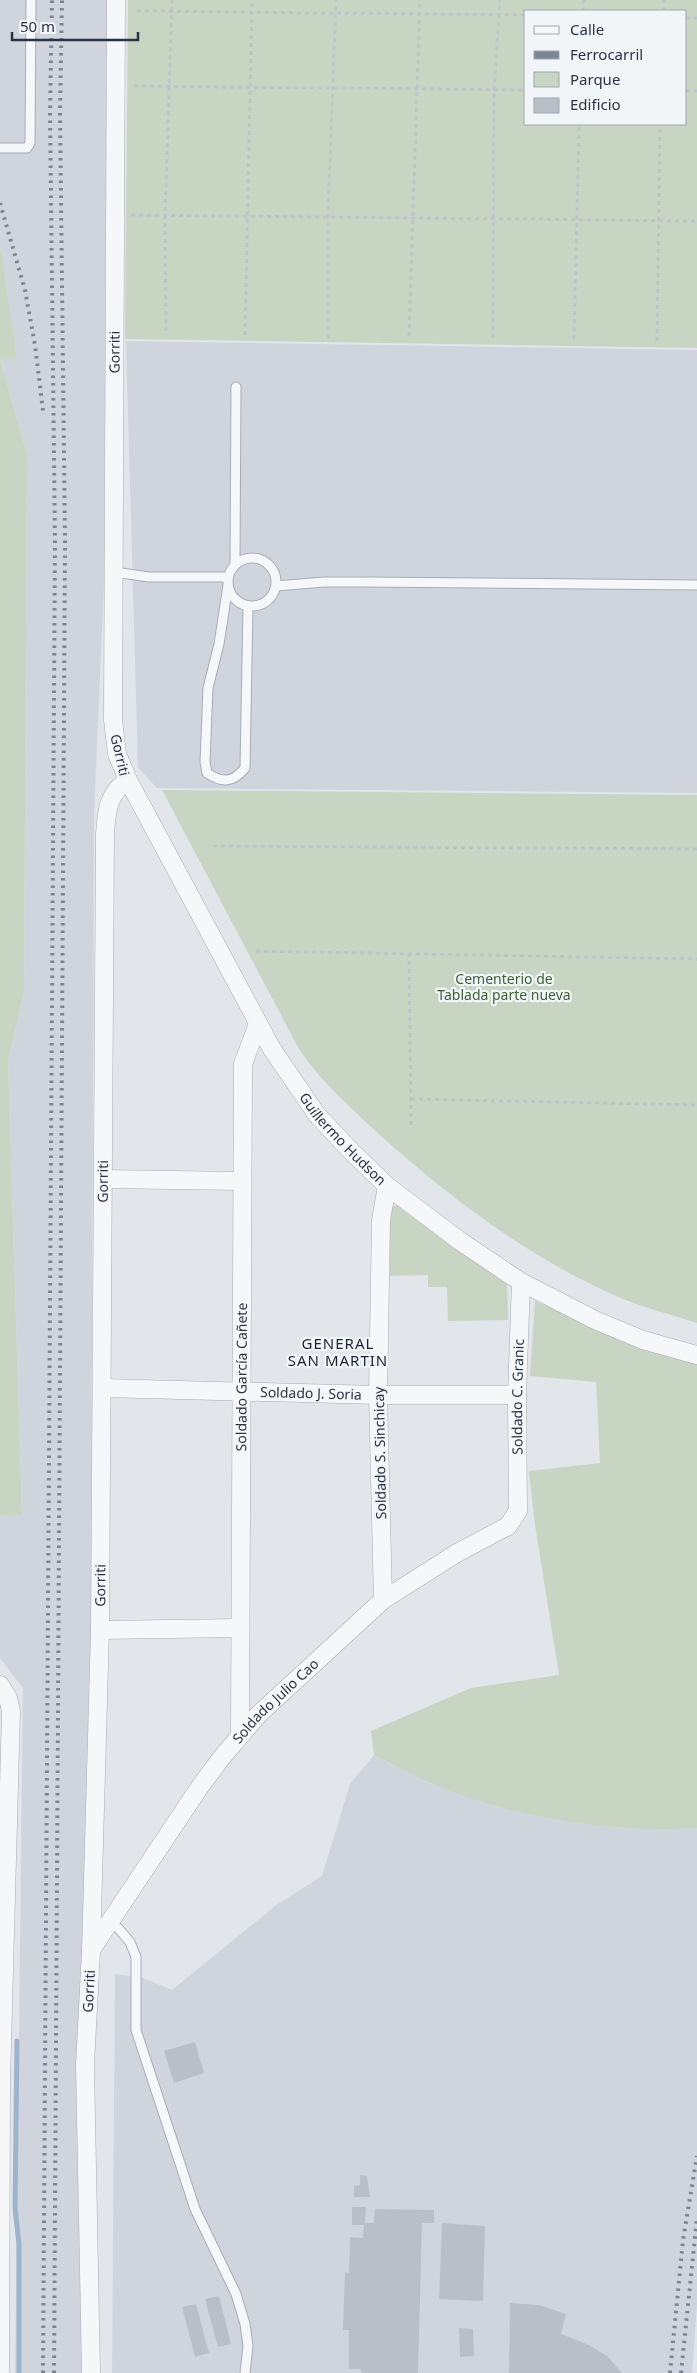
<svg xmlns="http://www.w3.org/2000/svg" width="697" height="2373" viewBox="0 0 697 2373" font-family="'Noto Sans',sans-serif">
  <rect width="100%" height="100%" fill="#e2e6eb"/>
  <g fill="#d0d5dd">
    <polygon points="0,0 107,0 104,585 94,814 91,1599 86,2373 15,2373 23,1688 0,1658 0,1516 22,1514 8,1061 24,992 27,455 0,359 16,358 0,245"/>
    <polygon points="126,341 697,350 697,793 157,788 138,768"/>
    <polygon points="374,1755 431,1784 497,1806 559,1820 621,1828 697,1828 697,2304 692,2373 112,2373 115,1974 143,1978 172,1990 275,1906 322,1876 350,1784"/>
  </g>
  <g fill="#c8d5c3" fill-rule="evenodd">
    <path d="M128,0h569v348l-572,-9zM526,11h160v113h-160z"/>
    <polygon points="0,245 17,359 0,359 27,455 24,992 8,1061 22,1515 0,1516"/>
    <path d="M162,790l535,5v528c-27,-9 -57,-16 -83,-28 -86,-38 -164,-97 -234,-160 -28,-26 -60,-54 -81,-86z"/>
    <polygon points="399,1204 507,1280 508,1320 448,1321 447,1287 428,1287 428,1275 390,1276 388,1213 390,1208"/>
    <path d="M535,1301l121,50 41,11v466c-90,5 -182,-10 -265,-44 -20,-8 -39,-20 -58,-29l-3,-24 100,-43 88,-13 -24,-150 -6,-54 71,-8 -4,-81 -66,-6z"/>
  </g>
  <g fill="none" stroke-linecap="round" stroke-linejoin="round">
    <polyline stroke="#9cb4cc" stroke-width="5" points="17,2041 15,2208 19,2244 19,2373"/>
  </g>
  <g fill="#b9bfc9">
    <polygon points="195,2042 204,2073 174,2083 164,2051"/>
    <polygon points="360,2175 367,2176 370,2197 354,2197 354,2186 360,2185"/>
    <polygon points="352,2207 366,2207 365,2223 374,2223 375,2209 434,2210 434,2223 422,2223 418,2373 361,2373 361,2369 349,2369 349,2330 343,2330 345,2272 349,2273 350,2237 363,2238 364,2225 352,2225"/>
    <polygon points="442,2223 485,2226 483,2301 439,2299"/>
    <polygon points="219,2296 231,2344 218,2347 205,2299"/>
    <polygon points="510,2303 539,2305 566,2314 561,2334 589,2345 607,2356 622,2373 509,2373"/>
    <polygon points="196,2304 209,2353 195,2357 182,2307"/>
    <polygon points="459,2328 473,2329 474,2356 460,2357"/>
  </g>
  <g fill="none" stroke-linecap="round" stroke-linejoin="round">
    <g stroke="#a7adb6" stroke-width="11">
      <g id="lane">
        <polyline points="0,148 27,148 30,143 31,0"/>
        <circle cx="252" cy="582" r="24"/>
        <polyline points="235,564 236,387"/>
        <polyline points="114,572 149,577 228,577"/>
        <path d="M228,585l-9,59 -11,44 -3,74 2,11c15,10 26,10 38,-5l3,-162"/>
        <polyline points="276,586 324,582 364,582 697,585"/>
        <polyline points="110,1923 118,1928 130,1942 136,1957 136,2030 195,2209 236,2294 245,2324 248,2346 245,2373"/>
      </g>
    </g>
    <g stroke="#a7adb6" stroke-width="19">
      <g id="street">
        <path id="s1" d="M128,780l144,269 45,66 33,35 37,36 73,55 61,41 74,38 48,20 54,15"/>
        <polyline points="103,1179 241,1181"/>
        <path id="s2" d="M103,1388l275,7h139"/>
        <polyline points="383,1600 378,1395 381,1220 387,1186"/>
        <polyline points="100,1630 240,1628"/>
        <polyline points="0,1685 8,1698 11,1711 1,2081 0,2373"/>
        <path id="s3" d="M240,1735l3,-671 15,-40"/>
        <path id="s4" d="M91,1950l108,-162 23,-31 36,-42 125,-115 74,-47 51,-27 10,-15 -1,-116 4,-113"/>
        <path id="s5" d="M91,2373l-6,-308 6,-114 9,-321 5,-796c2,-23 2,-40 23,-54l-11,-26 -4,-34 3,-720"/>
      </g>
    </g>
    <g stroke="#c0c4ca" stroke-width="3" stroke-dasharray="4 4" stroke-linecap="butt">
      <polyline points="137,11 526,15"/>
      <polyline points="583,11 584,0"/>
      <polyline points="664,11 664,0"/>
      <polyline points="686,18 697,18"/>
      <polyline points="134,86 526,90"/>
      <polyline points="686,91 697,91"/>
      <polyline points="131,215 697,221"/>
      <polyline points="166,331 165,216 172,0"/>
      <polyline points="245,335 252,0"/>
      <polyline points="409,336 420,0"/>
      <polyline points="328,338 328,217 336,0"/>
      <polyline points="493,338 494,90 500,0"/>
      <polyline points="574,339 579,124"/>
      <polyline points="657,341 660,124"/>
      <polyline points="213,846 697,849"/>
      <polyline points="256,951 697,959"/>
      <polyline points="409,953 411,1127"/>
      <polyline points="411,1099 697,1105"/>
    </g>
    <use href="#lane" stroke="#f5f7f9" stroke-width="9"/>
    <use href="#street" stroke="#f5f7f9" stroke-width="18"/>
    <g stroke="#7b8596" stroke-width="4" stroke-dasharray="2.5 5" stroke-linecap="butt">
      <polyline points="0,203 25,290 35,345 43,411"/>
      <polyline points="43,2373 55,542 50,112 52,0"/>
      <polyline points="54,2373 65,542 60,112 62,0"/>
      <polyline points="670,2373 683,2240 697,2156"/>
      <polyline points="681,2373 697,2218"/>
    </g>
  </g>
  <g text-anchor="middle" stroke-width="4.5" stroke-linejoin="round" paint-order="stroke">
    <g font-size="14" fill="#293344" stroke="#f2f5f8">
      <text dy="5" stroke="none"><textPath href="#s5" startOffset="2031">Gorriti</textPath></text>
      <text transform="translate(120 755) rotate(77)" y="5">Gorriti</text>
      <text dy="5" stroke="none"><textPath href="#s1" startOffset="420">Guillermo Hudson</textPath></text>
      <text dy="5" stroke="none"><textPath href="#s5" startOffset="1192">Gorriti</textPath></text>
      <text dy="5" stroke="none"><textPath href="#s3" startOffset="358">Soldado García Cañete</textPath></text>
      <text dy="5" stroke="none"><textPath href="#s2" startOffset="208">Soldado J. Soria</textPath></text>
      <text dy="5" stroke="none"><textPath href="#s4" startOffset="736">Soldado C. Granic</textPath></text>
      <text transform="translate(380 1453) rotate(-91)" y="5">Soldado S. Sinchicay</text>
      <text dy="5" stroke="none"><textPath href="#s5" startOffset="788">Gorriti</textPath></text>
      <text dy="5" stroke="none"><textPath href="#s4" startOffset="311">Soldado Julio Cao</textPath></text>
      <text dy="5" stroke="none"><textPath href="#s5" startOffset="382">Gorriti</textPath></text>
    </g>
    <g font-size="14" fill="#3e6136" stroke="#f2f5f8">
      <text x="504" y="984">Cementerio de<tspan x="504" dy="16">Tablada parte nueva</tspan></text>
    </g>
    <g font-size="15" letter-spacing="1" fill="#1b2435" stroke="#f2f5f8">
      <text x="338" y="1349">GENERAL<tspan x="338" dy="17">SAN MARTIN</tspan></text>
    </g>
  </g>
  <rect x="524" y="10" width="162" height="115" fill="#f2f5f8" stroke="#a2a7b0"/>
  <rect x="534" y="26" width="25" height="8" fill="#f5f7f9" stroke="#a2a7b0"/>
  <text x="570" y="35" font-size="15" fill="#293344">Calle</text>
  <rect x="534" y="51" width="25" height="8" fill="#7b8596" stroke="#a2a7b0"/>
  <text x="570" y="60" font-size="15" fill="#293344">Ferrocarril</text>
  <rect x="534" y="72" width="25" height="15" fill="#c8d5c3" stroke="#a2a7b0"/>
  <text x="570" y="85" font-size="15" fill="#293344">Parque</text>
  <rect x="534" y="98" width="25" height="15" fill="#b9bfc9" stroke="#a2a7b0"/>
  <text x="570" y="110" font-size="15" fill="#293344">Edificio</text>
  <path d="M12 32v8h126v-8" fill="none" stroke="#293344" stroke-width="2.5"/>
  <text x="20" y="32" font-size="15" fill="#293344" stroke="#f2f5f8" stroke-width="4" paint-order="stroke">50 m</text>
</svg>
